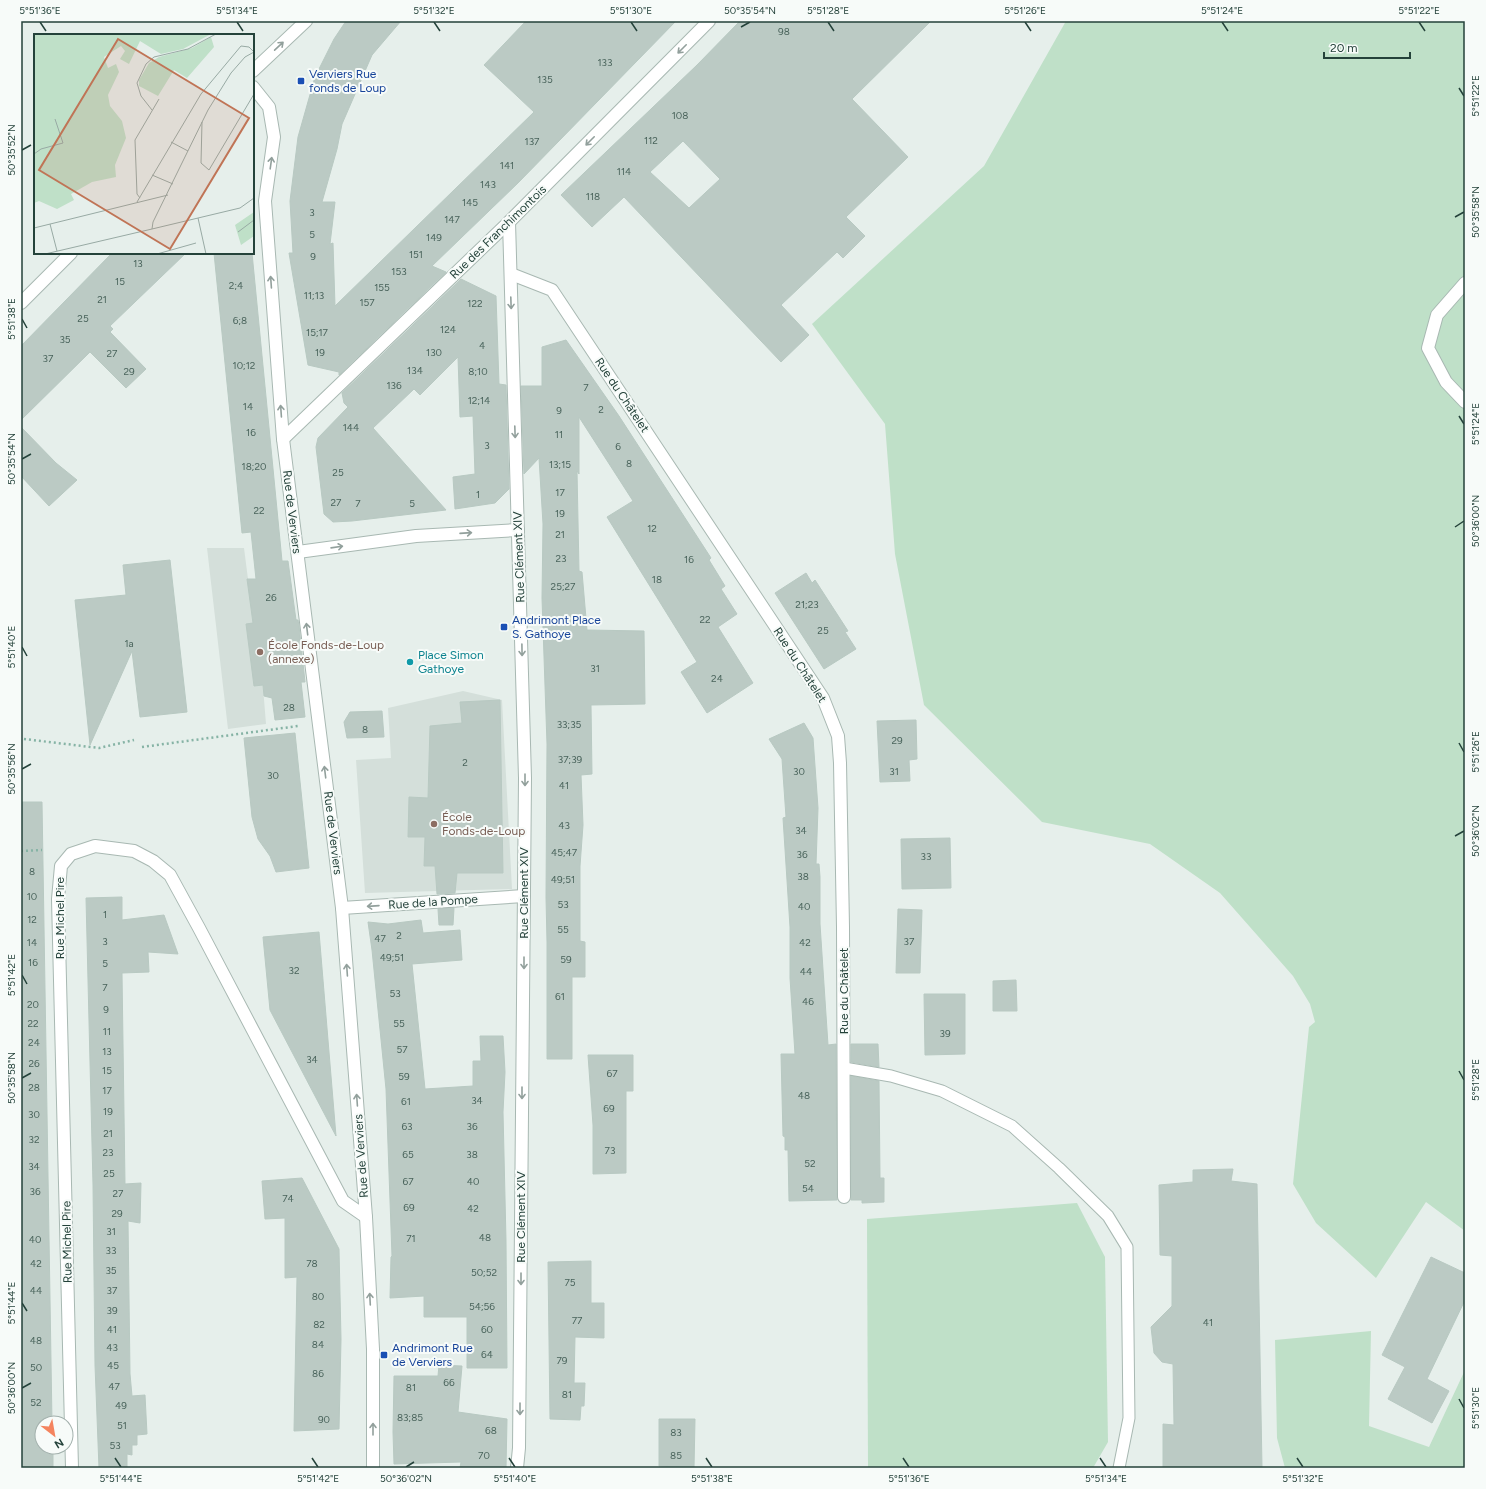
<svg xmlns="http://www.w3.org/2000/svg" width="1486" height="1489" viewBox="0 0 1486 1489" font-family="Figtree,sans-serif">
  <rect width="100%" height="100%" fill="#e6efeb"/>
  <g fill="#d4dfda">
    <polygon points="207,548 244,548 253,618 257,621 297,619 304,682 263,687 266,724 228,729"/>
    <polygon points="463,691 502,700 512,889 365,893 356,760 391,758 388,708"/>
  </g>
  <g fill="#bfe0c8">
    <polygon points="1066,21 1465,21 1465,1231 1426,1202 1376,1278 1316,1223 1293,1184 1309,1027 1315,1022 1310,1004 1293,976 1220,893 1150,844 1042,822 924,705 895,554 885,424 812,324 984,166"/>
    <polygon points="1077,1203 1105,1257 1108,1442 1093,1468 868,1468 867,1219"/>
    <polygon points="1371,1331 1369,1426 1429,1447 1465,1370 1465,1468 1285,1468 1277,1438 1275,1340"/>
  </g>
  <g fill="#bbcac4" stroke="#b8c9c2" fill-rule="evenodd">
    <polygon points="346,21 401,21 372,55 342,124 337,149 322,202 335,202 330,244 333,243 335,306 534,112 484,65 526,21 676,21 518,183 432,266 446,272 339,375 339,372 308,365 289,253 293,253 290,201 298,137 315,77 334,39"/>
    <path d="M740,21h191l-79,78 56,58 -62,60 19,19 -22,22 -6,-6 -56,53 28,30 -28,27 -157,-165 -32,30 -31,-32 136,-130zM683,141l37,38 -31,29 -39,-36z"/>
    <polygon points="112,253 186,253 110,326 113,329 110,332 146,369 126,388 90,352 21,420 21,346"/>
    <polygon points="214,253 252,253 282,561 288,561 296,620 298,620 299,626 305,682 301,682 305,717 275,720 272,698 264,696 263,685 254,686 246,624 253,623 247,579 256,579 251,532 242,533"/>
    <polygon points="461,279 496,296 499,384 506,385 509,489 495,503 455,509 453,477 475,474 473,416 460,417 458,357 420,395 414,389 373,428 446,510 352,521 333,522 324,514 316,447 318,438 348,407 344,403 342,393"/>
    <polygon points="566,340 619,416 711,558 709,560 725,586 721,589 737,614 718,627 753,683 707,713 681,672 697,662 607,517 633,501 579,417 579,474 577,471 579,571 582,572 587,630 644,631 645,704 591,705 592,774 581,775 583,825 580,866 580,941 585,942 585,977 572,977 572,1059 547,1059 547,942 546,897 547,744 542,598 543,524 539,458 524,474 521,386 542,386 542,347"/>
    <polygon points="21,427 56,463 77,480 49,506 21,476"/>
    <polygon points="170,560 187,712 140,717 132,651 90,745 75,600 126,595 123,565"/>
    <polygon points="806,573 812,583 815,580 848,631 845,632 856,649 824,669 775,593"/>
    <polygon points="500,700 503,873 457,873 455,893 437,894 435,866 424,866 425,837 408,837 409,797 428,798 430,726 462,723 460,702"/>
    <polygon points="382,711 384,737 347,738 344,722 350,712"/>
    <polygon points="916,720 917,759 909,760 910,781 880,782 877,721"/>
    <polygon points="804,723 813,738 818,808 816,864 819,864 820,877 820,924 828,1045 836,1044 837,1200 789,1201 788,1150 785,1150 785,1137 783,1136 781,1054 795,1054 790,978 790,927 783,818 786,817 782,759 769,739"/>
    <polygon points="295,733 309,868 276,872 270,856 258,839 252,817 244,738"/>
    <polygon points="21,802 42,802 52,1423 42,1423 42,1447 53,1447 53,1468 21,1468"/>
    <polygon points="950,838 951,888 902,889 901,839"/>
    <polygon points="122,897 122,920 164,915 178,954 148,952 149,972 122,973 125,1184 141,1183 140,1223 128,1221 130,1374 132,1396 145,1395 147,1434 137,1435 137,1445 132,1445 132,1455 127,1454 127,1468 99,1468 95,1365 93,1185 86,898"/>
    <polygon points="454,908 453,925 439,925 438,909"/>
    <polygon points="898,909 922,910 920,973 896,973"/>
    <polygon points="421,920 423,933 460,930 462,960 412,964 425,1089 473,1086 473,1061 481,1061 480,1036 503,1036 505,1072 503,1112 506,1241 507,1368 467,1368 467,1317 424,1317 424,1296 390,1298 391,1257 392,1256 386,1089 372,950 368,922 388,924"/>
    <polygon points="319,932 336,1136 270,1010 263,937"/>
    <polygon points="1016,980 1017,1011 993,1011 993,981"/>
    <polygon points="924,994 965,994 965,1054 925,1055"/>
    <polygon points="851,1044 878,1044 879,1067 851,1062"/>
    <polygon points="588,1055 633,1055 633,1091 626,1091 626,1173 593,1174 593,1125"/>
    <polygon points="851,1076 879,1081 880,1178 884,1178 884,1202 862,1203 862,1200 851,1200"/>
    <polygon points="1233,1169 1231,1181 1257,1184 1262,1468 1163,1468 1163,1424 1174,1425 1173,1364 1162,1362 1154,1353 1151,1327 1172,1306 1172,1256 1160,1255 1159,1185 1193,1182 1193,1170"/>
    <polygon points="302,1178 339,1249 341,1339 339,1429 294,1431 297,1277 285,1278 285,1218 265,1219 262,1181"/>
    <polygon points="1431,1257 1465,1273 1465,1300 1427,1379 1449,1391 1432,1423 1388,1399 1405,1367 1382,1355"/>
    <polygon points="591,1261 591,1303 604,1303 604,1338 575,1337 574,1383 585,1383 584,1406 581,1406 580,1420 550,1419 548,1262"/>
    <polygon points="439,1365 462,1366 458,1412 507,1419 506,1468 460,1468 461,1462 394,1464 393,1432 394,1376 438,1376"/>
    <polygon points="659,1419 695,1419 694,1468 659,1466"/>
  </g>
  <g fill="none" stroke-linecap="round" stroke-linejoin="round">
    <g stroke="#a8b8b2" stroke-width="13">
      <polyline id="service" points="844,1068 891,1076 942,1091 1012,1126 1059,1168 1108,1216 1127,1247 1129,1418 1119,1468"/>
    </g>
    <g stroke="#a8b8b2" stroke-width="14">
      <g id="minor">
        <polyline points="511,274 552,290 823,698 838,736 840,763 843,927 844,1197"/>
        <polyline points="1465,283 1437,315 1428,348 1446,382 1465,402"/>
        <polyline points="21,303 71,253"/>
        <polyline points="298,552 416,536 518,530"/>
        <polyline points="342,908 524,896"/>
        <polyline points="72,1468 58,899 61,866 71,854 95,846 134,851 153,861 170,875 199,928 343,1201 366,1217"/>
      </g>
    </g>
    <g stroke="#a8b8b2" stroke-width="14">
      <g id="tertiary">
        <polyline points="253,71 306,21"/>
        <polyline points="253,87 269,107 274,137 265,201 283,439 342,908 366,1217 373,1349 373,1468"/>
        <polyline points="509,222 525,778 519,1448 517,1468"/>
        <polyline points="283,439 509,222 709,21"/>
      </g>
    </g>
    <g stroke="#86b3a5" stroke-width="2.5" stroke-dasharray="2 3" stroke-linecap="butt">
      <polyline points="24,739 99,748 134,740"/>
      <polyline points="142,747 298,726"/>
      <polyline points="21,851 42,850"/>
    </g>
    <use href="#service" stroke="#fff" stroke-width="11"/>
    <use href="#minor" stroke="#fff" stroke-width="12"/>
    <use href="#tertiary" stroke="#fff" stroke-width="12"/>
  </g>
  <defs><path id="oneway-shaft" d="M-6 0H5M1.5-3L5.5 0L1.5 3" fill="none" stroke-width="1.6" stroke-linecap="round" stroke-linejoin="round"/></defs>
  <g stroke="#92a09c">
    <use href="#oneway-shaft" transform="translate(279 46) rotate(-43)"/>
    <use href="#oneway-shaft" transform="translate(682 49) rotate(135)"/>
    <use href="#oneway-shaft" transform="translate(590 141) rotate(135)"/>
    <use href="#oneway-shaft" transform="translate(271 163) rotate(-82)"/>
    <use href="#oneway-shaft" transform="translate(271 282) rotate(-94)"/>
    <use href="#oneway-shaft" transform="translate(511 303) rotate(88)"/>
    <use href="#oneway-shaft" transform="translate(281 411) rotate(-94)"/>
    <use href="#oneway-shaft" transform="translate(515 432) rotate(88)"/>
    <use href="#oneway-shaft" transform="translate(466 533) rotate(-4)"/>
    <use href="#oneway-shaft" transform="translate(337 547) rotate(-8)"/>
    <use href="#oneway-shaft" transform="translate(307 629) rotate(-97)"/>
    <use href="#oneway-shaft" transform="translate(522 650) rotate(89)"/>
    <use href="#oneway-shaft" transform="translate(325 772) rotate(-97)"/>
    <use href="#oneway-shaft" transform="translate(525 780) rotate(90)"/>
    <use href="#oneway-shaft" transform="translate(373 906) rotate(176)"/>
    <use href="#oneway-shaft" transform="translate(524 963) rotate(90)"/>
    <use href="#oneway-shaft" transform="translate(347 970) rotate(-94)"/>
    <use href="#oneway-shaft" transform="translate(522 1093) rotate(90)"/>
    <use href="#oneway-shaft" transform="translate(357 1100) rotate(-94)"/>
    <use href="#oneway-shaft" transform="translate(521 1279) rotate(90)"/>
    <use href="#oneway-shaft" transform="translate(370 1299) rotate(-93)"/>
    <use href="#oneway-shaft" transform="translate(520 1409) rotate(90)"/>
    <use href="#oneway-shaft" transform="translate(373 1429) rotate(-90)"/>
  </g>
  <path fill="none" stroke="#24423a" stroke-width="1.5" d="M40,22l6,9M237,22l6,9M434,22l6,9M631,22l6,9M828,22l6,9M1025,22l6,9M1222,22l6,9M1419,22l6,9M741,27l9,-5M1459,88l5,8M22,150l9,-5M1455,217l9,-5M22,319l5,9M1459,416l5,8M22,459l9,-5M1455,527l9,-6M22,647l5,9M1459,743l5,9M22,769l9,-5M1455,836l9,-5M22,975l5,9M1459,1071l5,9M22,1078l9,-5M22,1303l5,8M22,1388l9,-5M1459,1399l5,9M115,1458l6,9M312,1458l6,9M509,1458l6,9M706,1458l6,9M903,1458l6,9M1100,1458l6,9M1297,1458l6,9M406,1467l8,-5"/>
  <g fill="#1a4fb4" stroke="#f7fbf9" stroke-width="1.5">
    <rect x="297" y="77" width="8" height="8" rx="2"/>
    <rect x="500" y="623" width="8" height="8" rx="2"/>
    <rect x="380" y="1351" width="8" height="8" rx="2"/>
  </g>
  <g fill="#8d6e63" stroke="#f7fbf9" stroke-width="1.5">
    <circle cx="260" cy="652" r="4"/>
    <circle cx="434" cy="824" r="4"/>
  </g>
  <circle fill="#0f9aa8" stroke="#f7fbf9" stroke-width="1.5" cx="410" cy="662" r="4"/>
  <g text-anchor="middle" stroke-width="4" stroke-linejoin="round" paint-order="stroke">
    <g font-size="10" fill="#4a645c">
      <text x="784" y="35">98</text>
      <text x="605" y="66">133</text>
      <text x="545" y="83">135</text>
      <text x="680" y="119">108</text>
      <text x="651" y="144">112</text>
      <text x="532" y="145">137</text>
      <text x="507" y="169">141</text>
      <text x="624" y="175">114</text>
      <text x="488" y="188">143</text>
      <text x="593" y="200">118</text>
      <text x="470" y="206">145</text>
      <text x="312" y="216">3</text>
      <text x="452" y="223">147</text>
      <text x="312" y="238">5</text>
      <text x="434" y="241">149</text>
      <text x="416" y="258">151</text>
      <text x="313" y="260">9</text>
      <text x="138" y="267">13</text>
      <text x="399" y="275">153</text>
      <text x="120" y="285">15</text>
      <text x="236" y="289">2;4</text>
      <text x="382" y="291">155</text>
      <text x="314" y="299">11;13</text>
      <text x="102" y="303">21</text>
      <text x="367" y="306">157</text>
      <text x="475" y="307">122</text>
      <text x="83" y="322">25</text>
      <text x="240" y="324">6;8</text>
      <text x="448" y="333">124</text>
      <text x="317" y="336">15;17</text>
      <text x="65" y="343">35</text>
      <text x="482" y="349">4</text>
      <text x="320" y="356">19</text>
      <text x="434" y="356">130</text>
      <text x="112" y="357">27</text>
      <text x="48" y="362">37</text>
      <text x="244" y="369">10;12</text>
      <text x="415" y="374">134</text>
      <text x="129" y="375">29</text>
      <text x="478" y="375">8;10</text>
      <text x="394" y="389">136</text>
      <text x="586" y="391">7</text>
      <text x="479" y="404">12;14</text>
      <text x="248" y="410">14</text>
      <text x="601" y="413">2</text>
      <text x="559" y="414">9</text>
      <text x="351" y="431">144</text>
      <text x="251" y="436">16</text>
      <text x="559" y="438">11</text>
      <text x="487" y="449">3</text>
      <text x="618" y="450">6</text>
      <text x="629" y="467">8</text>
      <text x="560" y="468">13;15</text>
      <text x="254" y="470">18;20</text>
      <text x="338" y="476">25</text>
      <text x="560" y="496">17</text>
      <text x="478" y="498">1</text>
      <text x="336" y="506">27</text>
      <text x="358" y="507">7</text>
      <text x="412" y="507">5</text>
      <text x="259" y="514">22</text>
      <text x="560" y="517">19</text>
      <text x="652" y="532">12</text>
      <text x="560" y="538">21</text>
      <text x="561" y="562">23</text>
      <text x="689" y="563">16</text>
      <text x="657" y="583">18</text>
      <text x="563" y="590">25;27</text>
      <text x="271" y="601">26</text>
      <text x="807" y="608">21;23</text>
      <text x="705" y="623">22</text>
      <text x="823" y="634">25</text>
      <text x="129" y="647">1a</text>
      <text x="595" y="672">31</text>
      <text x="717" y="682">24</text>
      <text x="289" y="711">28</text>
      <text x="569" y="728">33;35</text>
      <text x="365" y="733">8</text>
      <text x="897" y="744">29</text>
      <text x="570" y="763">37;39</text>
      <text x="465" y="766">2</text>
      <text x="799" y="775">30</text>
      <text x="894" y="775">31</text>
      <text x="273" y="779">30</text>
      <text x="564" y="789">41</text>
      <text x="564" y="829">43</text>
      <text x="801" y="834">34</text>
      <text x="564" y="856">45;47</text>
      <text x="802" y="858">36</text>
      <text x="926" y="860">33</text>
      <text x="32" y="875">8</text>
      <text x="803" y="880">38</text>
      <text x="563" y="883">49;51</text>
      <text x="32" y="900">10</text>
      <text x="563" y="908">53</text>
      <text x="804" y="910">40</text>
      <text x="105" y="918">1</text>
      <text x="32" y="923">12</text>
      <text x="563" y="933">55</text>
      <text x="399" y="939">2</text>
      <text x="380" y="942">47</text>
      <text x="105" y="945">3</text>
      <text x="909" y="945">37</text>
      <text x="32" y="946">14</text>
      <text x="805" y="946">42</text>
      <text x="392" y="961">49;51</text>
      <text x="566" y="963">59</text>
      <text x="33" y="966">16</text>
      <text x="105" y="967">5</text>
      <text x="294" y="974">32</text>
      <text x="806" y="975">44</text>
      <text x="105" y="991">7</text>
      <text x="395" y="997">53</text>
      <text x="560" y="1000">61</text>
      <text x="808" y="1005">46</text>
      <text x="33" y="1008">20</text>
      <text x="106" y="1013">9</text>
      <text x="33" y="1027">22</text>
      <text x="399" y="1027">55</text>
      <text x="107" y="1035">11</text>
      <text x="945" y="1037">39</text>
      <text x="34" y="1046">24</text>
      <text x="402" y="1053">57</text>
      <text x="107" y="1055">13</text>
      <text x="312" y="1063">34</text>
      <text x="34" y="1067">26</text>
      <text x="107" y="1074">15</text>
      <text x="612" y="1077">67</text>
      <text x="404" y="1080">59</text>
      <text x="34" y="1091">28</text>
      <text x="107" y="1094">17</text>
      <text x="804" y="1099">48</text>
      <text x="477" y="1104">34</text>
      <text x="406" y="1105">61</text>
      <text x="609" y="1112">69</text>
      <text x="108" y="1115">19</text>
      <text x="34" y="1118">30</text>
      <text x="407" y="1130">63</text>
      <text x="472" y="1130">36</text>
      <text x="108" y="1137">21</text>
      <text x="34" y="1143">32</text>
      <text x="610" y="1154">73</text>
      <text x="108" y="1156">23</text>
      <text x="408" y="1158">65</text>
      <text x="472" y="1158">38</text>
      <text x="810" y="1167">52</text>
      <text x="34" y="1170">34</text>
      <text x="109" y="1177">25</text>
      <text x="408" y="1185">67</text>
      <text x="473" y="1185">40</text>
      <text x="808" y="1192">54</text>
      <text x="35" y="1195">36</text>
      <text x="118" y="1197">27</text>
      <text x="288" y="1202">74</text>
      <text x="409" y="1211">69</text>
      <text x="473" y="1212">42</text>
      <text x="117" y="1217">29</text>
      <text x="111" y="1235">31</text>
      <text x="485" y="1241">48</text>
      <text x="411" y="1242">71</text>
      <text x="35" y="1243">40</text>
      <text x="111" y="1254">33</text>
      <text x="36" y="1267">42</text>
      <text x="312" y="1267">78</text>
      <text x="111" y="1274">35</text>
      <text x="484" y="1276">50;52</text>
      <text x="570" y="1286">75</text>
      <text x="36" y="1294">44</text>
      <text x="112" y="1294">37</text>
      <text x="318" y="1300">80</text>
      <text x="482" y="1310">54;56</text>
      <text x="112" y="1314">39</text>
      <text x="577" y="1324">77</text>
      <text x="1208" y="1326">41</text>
      <text x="319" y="1328">82</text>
      <text x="112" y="1333">41</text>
      <text x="487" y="1333">60</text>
      <text x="36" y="1344">48</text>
      <text x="318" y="1348">84</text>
      <text x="112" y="1351">43</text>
      <text x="487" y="1358">64</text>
      <text x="562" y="1364">79</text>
      <text x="113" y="1369">45</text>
      <text x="36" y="1371">50</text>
      <text x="318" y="1377">86</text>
      <text x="449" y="1386">66</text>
      <text x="114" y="1390">47</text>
      <text x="411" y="1391">81</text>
      <text x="567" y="1398">81</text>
      <text x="36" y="1406">52</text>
      <text x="121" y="1409">49</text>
      <text x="410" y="1421">83;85</text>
      <text x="324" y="1423">90</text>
      <text x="122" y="1429">51</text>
      <text x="491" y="1434">68</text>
      <text x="676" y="1436">83</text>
      <text x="115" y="1449">53</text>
      <text x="484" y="1459">70</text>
      <text x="676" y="1459">85</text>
    </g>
    <g font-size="12" fill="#164399" stroke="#f7fbf9" text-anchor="start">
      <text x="309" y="78">Verviers Rue<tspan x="309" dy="14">fonds de Loup</tspan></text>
      <text x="512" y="624">Andrimont Place<tspan x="512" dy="14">S. Gathoye</tspan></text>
      <text x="392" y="1352">Andrimont Rue<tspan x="392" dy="14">de Verviers</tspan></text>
    </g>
    <g font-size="12" fill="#24423a" stroke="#f7fbf9">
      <text transform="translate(498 232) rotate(-44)" y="4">Rue des Franchimontois</text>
      <text transform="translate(622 395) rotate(56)" y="4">Rue du Châtelet</text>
      <text transform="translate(292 512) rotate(83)" y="4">Rue de Verviers</text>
      <text transform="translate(519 557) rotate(-92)" y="4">Rue Clément XIV</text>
      <text transform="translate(800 665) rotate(57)" y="4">Rue du Châtelet</text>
      <text transform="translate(333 833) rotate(83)" y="4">Rue de Verviers</text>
      <text transform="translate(524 893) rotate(-90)" y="4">Rue Clément XIV</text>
      <text transform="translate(433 902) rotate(-4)" y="4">Rue de la Pompe</text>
      <text transform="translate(60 918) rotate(-90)" y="4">Rue Michel Pire</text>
      <text transform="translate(844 991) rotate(-90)" y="4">Rue du Châtelet</text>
      <text transform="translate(361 1156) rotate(-94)" y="4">Rue de Verviers</text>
      <text transform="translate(521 1217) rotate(-90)" y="4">Rue Clément XIV</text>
      <text transform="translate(67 1242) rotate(-91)" y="4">Rue Michel Pire</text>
    </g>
    <g font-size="12" fill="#785e54" stroke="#f7fbf9" text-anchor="start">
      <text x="268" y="649">École Fonds-de-Loup<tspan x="268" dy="14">(annexe)</tspan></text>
      <text x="442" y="821">École<tspan x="442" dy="14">Fonds-de-Loup</tspan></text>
    </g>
    <g font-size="12" fill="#0d838f" stroke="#f7fbf9" text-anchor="start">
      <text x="418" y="659">Place Simon<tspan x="418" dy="14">Gathoye</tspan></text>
    </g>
  </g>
  <g transform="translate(34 34)">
    <rect width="220" height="220" fill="#e6efeb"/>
    <path d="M0,0h177l-28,15 -22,5 -21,-13 -11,23 -9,-5 5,-8 -4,-5 -17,11 4,11 8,-4 3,8 -11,23 2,11 12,15 4,17 -11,27 1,12 -24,5 -21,12 3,6 -17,9 -18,-8 -5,2zM177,3l3,10 -27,31 -13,-8 -16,26 -19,-10v-6l10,-17 10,-6 33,-9zM220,178v24l-13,9 -6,-20z" fill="#bfe0c8"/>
    <path fill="none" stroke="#98aaa4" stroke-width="1" d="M118,76l-11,-14 -4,-13 9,-19 8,-7 34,-8 28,-15M168,88l-1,41 8,7 45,-76M137,108l17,9M0,120l7,-5 22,-6 -8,-24M118,141l21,9M106,164l-3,-4 -2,-54 24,-41M103,168l64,-108 40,-48 8,1 5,5M164,184l8,36M16,190l7,27M0,194l134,-33M118,195l88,-21 14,-10M204,198l16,-12M11,220l107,-25 1,-7 55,-112 23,-37 14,-16 9,-5M123,220l39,-11"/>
    <path fill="#c07456" fill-opacity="0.15" stroke="#c07456" stroke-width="2" d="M84,5l131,79 -79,131 -131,-79z"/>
    <rect width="220" height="220" fill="none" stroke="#24423a" stroke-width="2"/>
  </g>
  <rect width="1486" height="1489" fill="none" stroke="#f7fbf9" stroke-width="44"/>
  <g transform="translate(54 1435) rotate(149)"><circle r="19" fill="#f7fbf9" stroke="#a3b1ad"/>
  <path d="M0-3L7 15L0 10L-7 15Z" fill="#f4845f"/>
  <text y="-6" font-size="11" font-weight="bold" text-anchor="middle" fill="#24423a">N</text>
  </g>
  <path d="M1324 52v6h86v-6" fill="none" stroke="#24423a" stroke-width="2"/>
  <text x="1330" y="52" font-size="12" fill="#24423a" stroke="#f7fbf9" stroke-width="3" paint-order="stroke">20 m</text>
  <rect x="22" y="22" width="1442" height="1445" fill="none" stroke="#24423a" stroke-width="1.5"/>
  <g font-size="10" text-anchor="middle" fill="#24423a">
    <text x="40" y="14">5°51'36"E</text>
    <text x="237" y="14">5°51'34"E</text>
    <text x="434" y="14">5°51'32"E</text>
    <text x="631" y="14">5°51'30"E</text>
    <text x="750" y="14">50°35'54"N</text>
    <text x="828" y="14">5°51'28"E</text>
    <text x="1025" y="14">5°51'26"E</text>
    <text x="1222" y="14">5°51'24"E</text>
    <text x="1419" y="14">5°51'22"E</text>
    <text transform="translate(1475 96) rotate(-90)" y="4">5°51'22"E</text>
    <text transform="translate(11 150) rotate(-90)" y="4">50°35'52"N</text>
    <text transform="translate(1475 212) rotate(-90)" y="4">50°35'58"N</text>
    <text transform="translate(11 319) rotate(-90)" y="4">5°51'38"E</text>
    <text transform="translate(1475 424) rotate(-90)" y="4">5°51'24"E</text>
    <text transform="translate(11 459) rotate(-90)" y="4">50°35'54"N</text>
    <text transform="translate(1475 521) rotate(-90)" y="4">50°36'00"N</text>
    <text transform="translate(11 647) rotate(-90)" y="4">5°51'40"E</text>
    <text transform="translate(1475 752) rotate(-90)" y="4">5°51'26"E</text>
    <text transform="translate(11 769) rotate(-90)" y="4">50°35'56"N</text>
    <text transform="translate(1475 831) rotate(-90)" y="4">50°36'02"N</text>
    <text transform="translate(11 975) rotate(-90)" y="4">5°51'42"E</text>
    <text transform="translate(11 1078) rotate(-90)" y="4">50°35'58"N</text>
    <text transform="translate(1475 1080) rotate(-90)" y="4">5°51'28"E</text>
    <text transform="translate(11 1303) rotate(-90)" y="4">5°51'44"E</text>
    <text transform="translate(11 1388) rotate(-90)" y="4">50°36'00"N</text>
    <text transform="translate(1475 1408) rotate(-90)" y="4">5°51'30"E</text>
    <text x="121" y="1482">5°51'44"E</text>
    <text x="318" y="1482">5°51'42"E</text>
    <text x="406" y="1482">50°36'02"N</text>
    <text x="515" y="1482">5°51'40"E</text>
    <text x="712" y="1482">5°51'38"E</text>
    <text x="909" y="1482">5°51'36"E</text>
    <text x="1106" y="1482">5°51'34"E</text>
    <text x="1303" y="1482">5°51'32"E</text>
  </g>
</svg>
